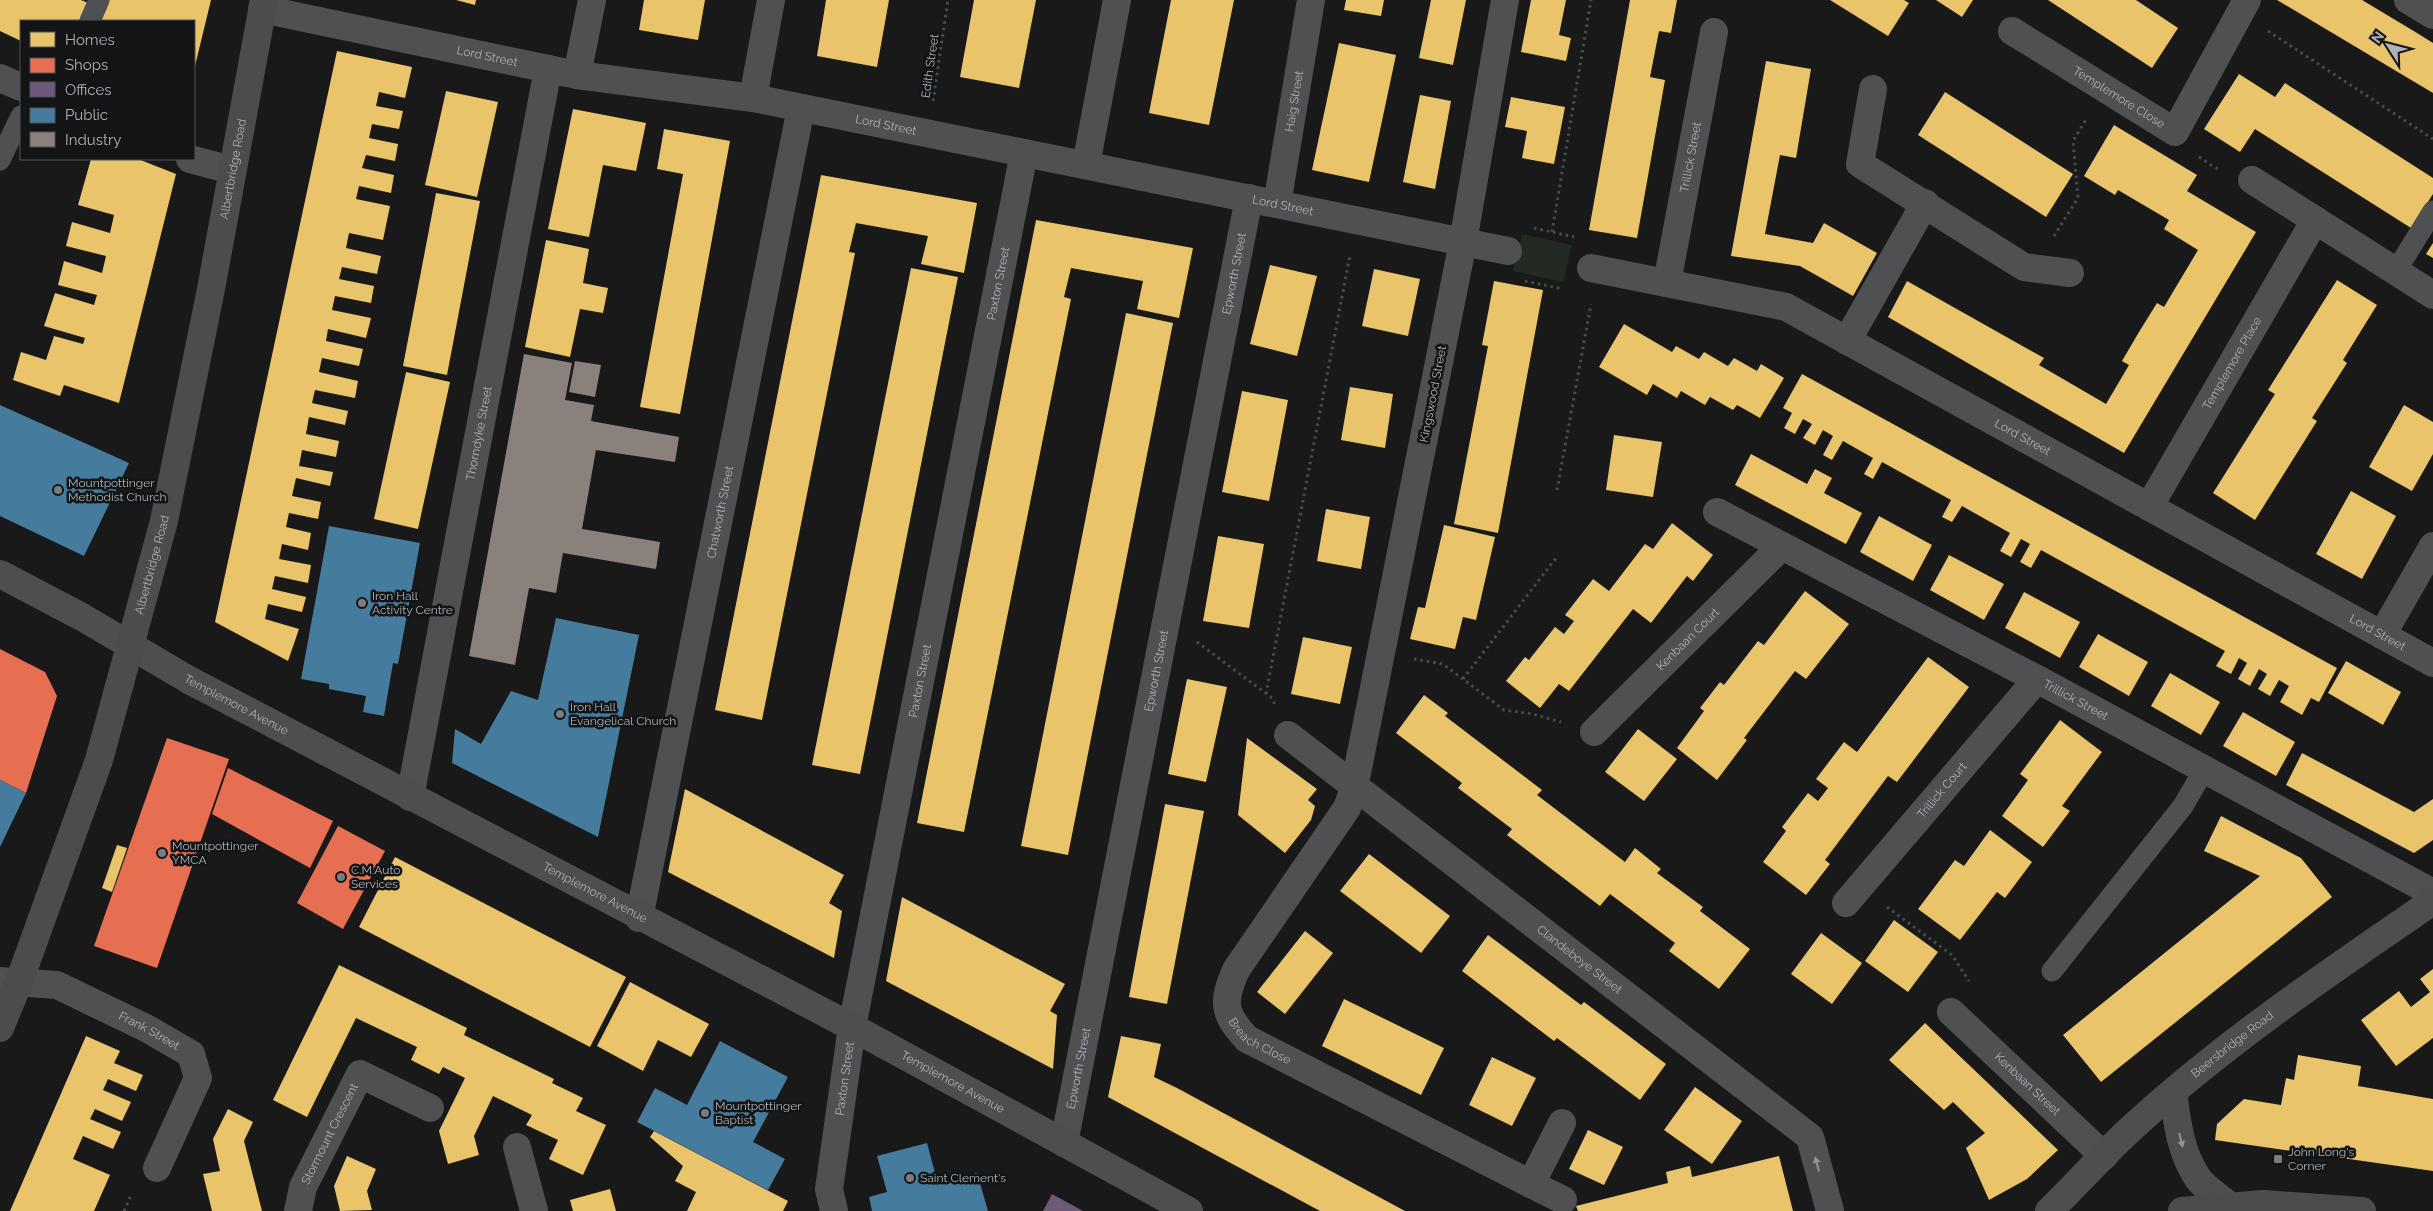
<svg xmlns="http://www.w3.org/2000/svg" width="2433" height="1211" viewBox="0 0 2433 1211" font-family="Raleway,sans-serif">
  <rect width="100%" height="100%" fill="#191919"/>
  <polygon fill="#232a23" points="1522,234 1572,245 1563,282 1513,271"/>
  <g fill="#e9c46a">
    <polygon points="0,0 81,0 91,4 83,21 21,21 21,41 0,31"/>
    <polygon points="107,0 211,0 194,70 194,21 99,21"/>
    <polygon points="456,0 476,0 475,5"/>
    <polygon points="644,0 705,0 698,40 639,30"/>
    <polygon points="826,0 889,0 877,67 817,56"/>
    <polygon points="974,0 1036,0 1019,88 960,77"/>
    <polygon points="1171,0 1234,0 1209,125 1149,113"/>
    <polygon points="1346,0 1384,0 1381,16 1344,10"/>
    <polygon points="1431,0 1466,0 1453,65 1419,58"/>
    <polygon points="1531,0 1566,0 1559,35 1571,38 1566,61 1521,52"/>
    <polygon points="1630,0 1677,0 1671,33 1659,31 1650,77 1665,80 1637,238 1589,230"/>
    <polygon points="1830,0 1904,0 1909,3 1888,36"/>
    <polygon points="1936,0 1973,0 1962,17"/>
    <polygon points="2048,0 2136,0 2178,28 2152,68"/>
    <polygon points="2277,0 2362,0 2417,33 2433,43 2433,93"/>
    <polygon points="1339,43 1396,55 1369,182 1312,170"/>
    <polygon points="337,51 412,67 405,98 379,92 376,106 403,111 399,129 372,124 369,138 398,144 395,161 366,155 362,168 394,175 391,193 359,186 356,199 390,206 383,240 349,233 346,248 381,256 377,274 342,267 339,279 374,286 371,303 335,296 332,310 371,318 366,338 328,329 326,341 363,349 359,366 322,358 319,372 358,381 355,398 315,390 312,403 348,411 345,425 309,417 306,434 339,441 336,457 302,450 299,466 333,472 330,486 296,478 292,496 321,502 318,519 289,513 286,527 311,533 308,550 282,544 279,559 311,565 308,583 275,576 272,589 306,597 302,612 268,604 265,619 299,629 288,661 215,622"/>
    <polygon points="1766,61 1811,69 1796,158 1780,155 1765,234 1813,243 1824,223 1877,253 1853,296 1800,266 1731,256"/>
    <polygon points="2239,74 2275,97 2285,83 2433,178 2433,194 2411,228 2255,129 2240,152 2204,129"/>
    <polygon points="446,91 498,102 477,197 425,185"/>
    <polygon points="1945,92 2073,174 2046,217 1918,135"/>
    <polygon points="1420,95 1451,101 1435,189 1403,182"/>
    <polygon points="1511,97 1565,107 1554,164 1522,158 1527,131 1505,127"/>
    <polygon points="573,109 646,123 636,171 603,165 589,237 548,229"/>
    <polygon points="2114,125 2197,175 2187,191 2256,232 2124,453 1888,317 1907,281 2044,358 2039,365 2106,404 2129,365 2122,361 2139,332 2157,303 2164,307 2198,250 2164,229 2169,220 2118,190 2115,195 2084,176"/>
    <polygon points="664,129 730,141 680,414 640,407 683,174 657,169"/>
    <polygon points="91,159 138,159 176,174 119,403 64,385 60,396 13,380 21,352 46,360 54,336 83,344 85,338 44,326 55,293 94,305 97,295 58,285 64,261 102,273 106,256 66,246 72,222 110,233 114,215 78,205"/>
    <polygon points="821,175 977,203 964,273 921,264 928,236 856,223 849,252 855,253 762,720 715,710"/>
    <polygon points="436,193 480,201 447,375 403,366"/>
    <polygon points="1036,220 1193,248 1179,318 1137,309 1143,281 1071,268 1064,297 1071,299 964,832 917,823"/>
    <polygon points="546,240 589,249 583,283 608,288 603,313 580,309 570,357 525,347"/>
    <polygon points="2433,243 2433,258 2426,254"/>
    <polygon points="1270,265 1317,276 1297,356 1250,344"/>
    <polygon points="911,268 958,277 860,774 812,765"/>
    <polygon points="1374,269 1420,279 1408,336 1362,326"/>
    <polygon points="2337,280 2377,305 2343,360 2347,363 2312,418 2317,421 2255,520 2213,493 2275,394 2268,390"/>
    <polygon points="1494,281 1543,290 1498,533 1454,524 1488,346 1482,345"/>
    <polygon points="1126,313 1173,323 1068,855 1021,846"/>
    <polygon points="1624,324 1672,352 1676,346 1699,359 1704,352 1728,366 1734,358 1757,371 1761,364 1784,378 1760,418 1737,405 1733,410 1710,397 1705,405 1681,391 1677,398 1653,384 1647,395 1599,367"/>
    <polygon points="406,372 450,382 418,529 374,519"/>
    <polygon points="1802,374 2337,668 2319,702 2311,698 2302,715 2280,702 2289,686 2279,680 2270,696 2258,689 2267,674 2259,669 2250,686 2238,679 2247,663 2239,658 2231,674 2216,666 2225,651 2041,550 2031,568 2020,562 2030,544 2021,539 2011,557 2000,551 2010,533 1962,506 1952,522 1942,517 1951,500 1882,462 1873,479 1864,474 1873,458 1843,441 1832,460 1823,455 1833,436 1823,430 1815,445 1803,438 1812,424 1803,419 1795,434 1784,428 1792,413 1783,408"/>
    <polygon points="1350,387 1393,394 1385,448 1341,440"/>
    <polygon points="1242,391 1288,400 1269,501 1222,492"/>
    <polygon points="2404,405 2433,422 2433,454 2412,491 2369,467"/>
    <polygon points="1614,435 1662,442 1653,497 1606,490"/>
    <polygon points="1751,454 1807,484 1815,469 1832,478 1824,493 1862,513 1846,544 1735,485"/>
    <polygon points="2351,491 2396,516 2362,579 2316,554"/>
    <polygon points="1326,509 1370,517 1361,569 1317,561"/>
    <polygon points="1879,516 1932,545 1913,581 1860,552"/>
    <polygon points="1672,523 1713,555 1693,581 1687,576 1651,623 1633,609 1569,691 1559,684 1540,708 1506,681 1525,657 1529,660 1555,627 1564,634 1574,621 1565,615 1593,579 1609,591 1645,544 1653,549"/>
    <polygon points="1444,525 1495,537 1476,620 1463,617 1455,649 1410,639 1418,607 1425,608"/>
    <polygon points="1218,536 1264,544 1249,628 1203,621"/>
    <polygon points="1949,555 2004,584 1984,620 1930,590"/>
    <polygon points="1805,591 1849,624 1806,679 1795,671 1744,738 1747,740 1717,780 1677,748 1704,711 1700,708 1720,682 1724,685 1758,641 1764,645"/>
    <polygon points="2024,592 2080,622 2060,658 2005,628"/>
    <polygon points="2098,634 2148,662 2129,696 2079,667"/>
    <polygon points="1303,637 1352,647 1340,704 1291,694"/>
    <polygon points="1928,657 1969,687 1897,782 1888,776 1825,860 1830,864 1806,895 1763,862 1786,831 1782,827 1808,793 1818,801 1828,788 1816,779 1844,742 1857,752"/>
    <polygon points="2346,661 2401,692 2383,725 2328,693"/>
    <polygon points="2170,673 2220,702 2201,735 2151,706"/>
    <polygon points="1187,679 1227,687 1206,782 1168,774"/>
    <polygon points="1424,695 1448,713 1445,716 1542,790 1537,795 1625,862 1635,848 1661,869 1657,873 1703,907 1700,911 1750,949 1719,989 1669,951 1675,943 1610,894 1600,906 1507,835 1512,829 1458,788 1462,783 1396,733"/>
    <polygon points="2243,712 2295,742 2276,776 2223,746"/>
    <polygon points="2060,720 2102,752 2062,806 2070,811 2043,847 2002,816 2028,780 2020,774"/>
    <polygon points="1638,729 1677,759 1644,801 1605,772"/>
    <polygon points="1247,738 1317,789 1308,800 1315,806 1311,820 1285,853 1238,815"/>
    <polygon points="2302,753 2414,812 2433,799 2433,840 2414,853 2286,785"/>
    <polygon points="685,789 844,875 829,903 842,911 834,958 668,872"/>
    <polygon points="1165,804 1204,811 1167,1004 1129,997"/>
    <polygon points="2221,816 2301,858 2332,897 2101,1082 2063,1035 2260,876 2204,851"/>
    <polygon points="1990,830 2032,862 2005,898 1997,892 1960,940 1918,909 1955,860 1964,866"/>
    <polygon points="117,845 127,848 112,892 102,888"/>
    <polygon points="1369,854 1450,916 1421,953 1340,891"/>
    <polygon points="395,857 626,977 590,1047 359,927"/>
    <polygon points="902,897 1065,984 1050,1011 1057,1015 1053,1069 886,981"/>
    <polygon points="1894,920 1938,952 1908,992 1865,961"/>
    <polygon points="1305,931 1333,953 1285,1014 1257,992"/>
    <polygon points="1821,933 1862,963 1832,1004 1791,974"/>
    <polygon points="1488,935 1581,1005 1584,1002 1666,1064 1640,1100 1557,1038 1554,1041 1462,971"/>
    <polygon points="339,965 467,1028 464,1035 554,1079 552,1083 583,1098 576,1111 606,1125 583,1175 549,1159 558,1140 526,1125 532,1115 493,1096 474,1136 479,1155 448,1164 439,1131 465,1078 443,1067 439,1074 411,1060 417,1047 356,1018 307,1117 273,1100"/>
    <polygon points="2433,969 2433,1038 2396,1066 2361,1020 2399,991 2411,1007 2430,992 2420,979"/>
    <polygon points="630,982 709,1024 691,1057 658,1040 643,1071 597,1046"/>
    <polygon points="1344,999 1444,1048 1421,1095 1322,1046"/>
    <polygon points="1925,1023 2058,1150 2027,1179 1989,1200 1966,1148 1985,1133 1953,1102 1944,1110 1889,1060"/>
    <polygon points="86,1036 120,1051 114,1063 143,1075 136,1091 108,1079 103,1090 131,1102 122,1121 95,1109 90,1119 121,1132 113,1149 83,1136 73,1159 110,1175 94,1211 10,1211"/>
    <polygon points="1121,1036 1161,1044 1154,1077 1177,1088 1405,1211 1320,1211 1108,1097"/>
    <polygon points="2298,1055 2361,1066 2358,1086 2433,1099 2433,1171 2215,1140 2217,1124 2244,1099 2281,1105 2286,1078 2294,1080"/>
    <polygon points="1492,1057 1536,1078 1512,1126 1469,1105"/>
    <polygon points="1695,1087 1742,1121 1712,1164 1664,1130"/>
    <polygon points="228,1109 253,1122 244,1141 262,1211 212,1211 203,1174 220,1171 213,1139"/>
    <polygon points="1588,1130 1623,1147 1604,1185 1569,1169"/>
    <polygon points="654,1131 788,1201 783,1211 687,1211 696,1192 675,1181 683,1166 650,1137"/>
    <polygon points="347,1156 376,1169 367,1191 372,1210 340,1211 334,1186"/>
    <polygon points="1779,1156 1793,1211 1578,1211 1576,1206 1668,1183 1666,1172 1690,1166 1692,1177"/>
    <polygon points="610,1189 616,1211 573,1211 570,1200"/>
  </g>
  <g fill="#e76f51">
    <polygon points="0,649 45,672 57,696 26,793 0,780"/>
    <polygon points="167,738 229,759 157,968 94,946"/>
    <polygon points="228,768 333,821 310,868 212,814"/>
    <polygon points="338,826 385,851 343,929 297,903"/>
  </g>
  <polygon fill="#6d597a" points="1052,1194 1083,1211 1043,1211"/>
  <g fill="#457b9d">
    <polygon points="0,405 129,463 84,556 0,516"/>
    <polygon points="329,526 420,543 398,664 393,663 384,716 363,712 366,696 329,689 329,684 301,679"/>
    <polygon points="556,618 639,635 598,837 452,763 455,729 481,744 511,691 538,700"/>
    <polygon points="0,780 26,793 0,847"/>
    <polygon points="720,1041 788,1077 753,1142 785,1159 768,1190 637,1122 655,1088 687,1105"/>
    <polygon points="927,1143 938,1184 977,1173 988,1211 872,1211 869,1197 887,1192 877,1156"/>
  </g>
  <g fill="#8a817c">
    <polygon points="524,354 572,363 565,400 594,405 591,421 679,437 675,462 596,450 582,529 660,542 656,569 563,553 556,593 529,588 515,665 469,656"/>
    <polygon points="575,361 601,365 595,397 569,392"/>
  </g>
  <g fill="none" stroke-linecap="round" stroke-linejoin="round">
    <g stroke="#494b4d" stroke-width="3" stroke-dasharray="2.5 4" stroke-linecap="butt">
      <polyline points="2268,31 2433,139"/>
      <polyline points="933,101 948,0"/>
      <polyline points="2199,157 2219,170"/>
      <polyline points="1534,228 1574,237"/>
      <polyline points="1552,232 1591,0"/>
      <polyline points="2054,236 2078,198 2073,141 2087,118"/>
      <polyline points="1525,281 1563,289"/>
      <polyline points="1557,490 1591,304"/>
      <polyline points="1197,642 1272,698 1275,705"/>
      <polyline points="1414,659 1443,664 1504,710 1533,714 1561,722"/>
      <polyline points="1463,679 1556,558"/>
      <polyline points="1266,694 1350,255"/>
      <polyline points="1887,907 1952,955 1969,981"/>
      <polyline points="124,1211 132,1193"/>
    </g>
    <g stroke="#4e5052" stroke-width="21">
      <polyline points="90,21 99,0"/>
      <polyline points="0,160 21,116"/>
      <polyline points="2396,271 2433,211"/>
      <polyline points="2052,971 2183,806 2204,770"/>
    </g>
    <g stroke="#4e5052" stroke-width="28">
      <path id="s1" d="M1505,0l-42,242 -109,546 -7,20 -111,162c-14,32 -13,43 11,69l284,145 31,-61"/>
      <polyline points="2408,0 2433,15"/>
      <path id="s2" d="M262,9l315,66 176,23 755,153"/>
      <path id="s3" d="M2012,31l163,101 72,-132"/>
      <polyline points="577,75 592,0"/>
      <polyline points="0,78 21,87"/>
      <polyline points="1873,89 1860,164 2024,267 2070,273"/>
      <polyline points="753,98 771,0"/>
      <polyline points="190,159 231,170"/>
      <polyline points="1086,165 1117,0"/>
      <polyline points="2252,180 2433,295"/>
      <path id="s4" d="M1277,204l34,-204"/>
      <path id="s5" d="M1591,268l195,39 647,356"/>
      <path id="s6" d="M1667,283l47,-251"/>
      <polyline points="1847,341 1925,203"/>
      <path id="s7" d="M2149,507l166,-287"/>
      <path id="s8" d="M1717,512l320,167 396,214"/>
      <polyline points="2382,635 2433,546"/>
      <path id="s9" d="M1594,732l188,-186"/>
      <path id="s10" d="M1288,735l522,402 20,74"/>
      <path id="s11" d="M410,797l138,-728"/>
      <path id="s12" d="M1846,903l191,-224"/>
      <path id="s13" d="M639,918l162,-810"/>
      <path id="s14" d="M0,981l57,4 89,43 45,26 7,24 -41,90"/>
      <path id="s15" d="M1951,1012l153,144"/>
      <path id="s16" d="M1064,1143l185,-945"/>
      <polyline points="517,1147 534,1211"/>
      <polyline points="1531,1184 1563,1200"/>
      <path id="s17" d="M298,1211l5,-24 57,-113 70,34"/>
      <path id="s18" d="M834,1211l-5,-22 23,-162 172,-874"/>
    </g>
    <g stroke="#4d4e50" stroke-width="28">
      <path id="s19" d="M0,574l82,43 107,63 663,347 337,184"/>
      <path d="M2173,1092c4,29 7,59 24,85 7,11 22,20 32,28"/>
      <path id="s20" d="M2049,1211c29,-28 56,-59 86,-86 92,-84 196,-154 298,-224"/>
    </g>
    <g stroke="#4b4c4e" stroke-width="28">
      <path id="s21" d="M0,1028l19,-46 80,-222 65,-239 47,-232 53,-289"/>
      <polyline points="2182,1211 2263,1204 2362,1211"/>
    </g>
  </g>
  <defs><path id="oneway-solid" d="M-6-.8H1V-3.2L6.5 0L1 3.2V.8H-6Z" transform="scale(1.25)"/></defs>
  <use fill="#90949a" href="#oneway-solid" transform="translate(2181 1140) rotate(76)"/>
  <use fill="#90959a" href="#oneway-solid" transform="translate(1817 1164) rotate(-105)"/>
  <g fill="#797c81" stroke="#131415" stroke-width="2">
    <circle cx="58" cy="490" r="5"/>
    <circle cx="362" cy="603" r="5"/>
    <circle cx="560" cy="714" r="5"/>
    <circle cx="162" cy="853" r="5"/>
    <circle cx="341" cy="877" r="5"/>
    <circle cx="705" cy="1113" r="5"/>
    <rect x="2273" y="1154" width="10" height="10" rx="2.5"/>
    <circle cx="910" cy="1178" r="5"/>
  </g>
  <g text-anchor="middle" stroke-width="5" stroke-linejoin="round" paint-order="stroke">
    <g font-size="12" fill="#acb2b9" stroke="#131415">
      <text dy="4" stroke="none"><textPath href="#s2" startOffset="230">Lord Street</textPath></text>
      <text transform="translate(930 66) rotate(-82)" y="4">Edith Street</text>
      <text dy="4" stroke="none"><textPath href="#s3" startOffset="126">Templemore Close</textPath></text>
      <text dy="4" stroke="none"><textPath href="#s4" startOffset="104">Haig Street</textPath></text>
      <text dy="4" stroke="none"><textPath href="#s2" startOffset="635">Lord Street</textPath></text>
      <text dy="4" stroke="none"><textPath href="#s6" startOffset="128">Trillick Street</textPath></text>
      <text dy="4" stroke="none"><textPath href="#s21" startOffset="892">Albertbridge Road</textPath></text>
      <text dy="4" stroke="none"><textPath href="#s2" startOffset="1040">Lord Street</textPath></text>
      <text dy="4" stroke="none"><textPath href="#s16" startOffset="886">Epworth Street</textPath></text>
      <text dy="4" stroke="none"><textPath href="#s18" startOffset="944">Paxton Street</textPath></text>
      <text dy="4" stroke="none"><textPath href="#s7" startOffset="166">Templemore Place</textPath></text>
      <text transform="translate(1433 394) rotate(-79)" y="4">Kingswood Street</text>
      <text dy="4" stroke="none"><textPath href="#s11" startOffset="370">Thorndyke Street</textPath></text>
      <text dy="4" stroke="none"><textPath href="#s5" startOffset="469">Lord Street</textPath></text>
      <text dy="4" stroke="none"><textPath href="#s13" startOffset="414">Chatworth Street</textPath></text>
      <text dy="4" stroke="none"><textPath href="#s21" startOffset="488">Albertbridge Road</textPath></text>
      <text dy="4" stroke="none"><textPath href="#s5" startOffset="874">Lord Street</textPath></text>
      <text dy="4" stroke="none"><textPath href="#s9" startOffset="132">Kenbaan Court</textPath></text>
      <text dy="4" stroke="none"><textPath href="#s16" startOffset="481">Epworth Street</textPath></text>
      <text dy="4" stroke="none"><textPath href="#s18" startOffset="539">Paxton Street</textPath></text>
      <text dy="4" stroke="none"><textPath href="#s8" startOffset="405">Trillick Street</textPath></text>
      <text dy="4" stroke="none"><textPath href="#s19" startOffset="270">Templemore Avenue</textPath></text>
      <text dy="4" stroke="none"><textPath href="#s12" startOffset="148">Trillick Court</textPath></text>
      <text dy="4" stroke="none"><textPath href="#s19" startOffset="675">Templemore Avenue</textPath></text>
      <text dy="4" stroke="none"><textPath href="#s10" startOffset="368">Clandeboye Street</textPath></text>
      <text dy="4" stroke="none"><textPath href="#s14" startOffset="160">Frank Street</textPath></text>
      <text dy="4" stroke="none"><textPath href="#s1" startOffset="1108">Breach Close</textPath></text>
      <text dy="4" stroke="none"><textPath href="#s20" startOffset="248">Beersbridge Road</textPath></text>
      <text dy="4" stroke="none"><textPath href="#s16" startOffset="76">Epworth Street</textPath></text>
      <text dy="4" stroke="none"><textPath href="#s18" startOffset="134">Paxton Street</textPath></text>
      <text dy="4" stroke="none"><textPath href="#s19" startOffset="1080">Templemore Avenue</textPath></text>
      <text dy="4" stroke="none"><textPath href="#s15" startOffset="105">Kenbaan Street</textPath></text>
      <text dy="4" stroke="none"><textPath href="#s17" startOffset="84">Stormount Crescent</textPath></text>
    </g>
    <g font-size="12" fill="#acb2b9" stroke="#131415" text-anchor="start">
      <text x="68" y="487">Mountpottinger<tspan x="68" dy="14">Methodist Church</tspan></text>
      <text x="372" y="600">Iron Hall<tspan x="372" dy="14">Activity Centre</tspan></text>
      <text x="570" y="711">Iron Hall<tspan x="570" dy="14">Evangelical Church</tspan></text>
      <text x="172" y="850">Mountpottinger<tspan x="172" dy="14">YMCA</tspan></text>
      <text x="351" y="874">C.M.Auto<tspan x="351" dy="14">Services</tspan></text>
      <text x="715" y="1110">Mountpottinger<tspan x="715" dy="14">Baptist</tspan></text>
      <text x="2288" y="1156">John Long's<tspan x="2288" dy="14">Corner</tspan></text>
      <text x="920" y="1182">Saint Clement's</text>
    </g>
  </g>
  <rect x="20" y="20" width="175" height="140" fill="#131415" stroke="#505357"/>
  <rect x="30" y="32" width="25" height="15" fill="#e9c46a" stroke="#505357"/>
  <text x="65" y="45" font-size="15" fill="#acb2b9">Homes</text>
  <rect x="30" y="58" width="25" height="15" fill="#e76f51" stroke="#505357"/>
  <text x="65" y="70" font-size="15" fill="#acb2b9">Shops</text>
  <rect x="30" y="82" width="25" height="15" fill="#6d597a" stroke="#505357"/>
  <text x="65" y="95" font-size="15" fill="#acb2b9">Offices</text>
  <rect x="30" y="108" width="25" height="15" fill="#457b9d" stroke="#505357"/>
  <text x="65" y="120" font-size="15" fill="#acb2b9">Public</text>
  <rect x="30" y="132" width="25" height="15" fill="#8a817c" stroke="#505357"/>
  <text x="65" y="145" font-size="15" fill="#acb2b9">Industry</text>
  <g transform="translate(2388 45) rotate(306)" stroke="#131415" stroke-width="4" paint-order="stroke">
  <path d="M0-4L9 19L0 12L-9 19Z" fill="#acb2b9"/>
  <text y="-8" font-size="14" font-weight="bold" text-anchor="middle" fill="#acb2b9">N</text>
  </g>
</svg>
